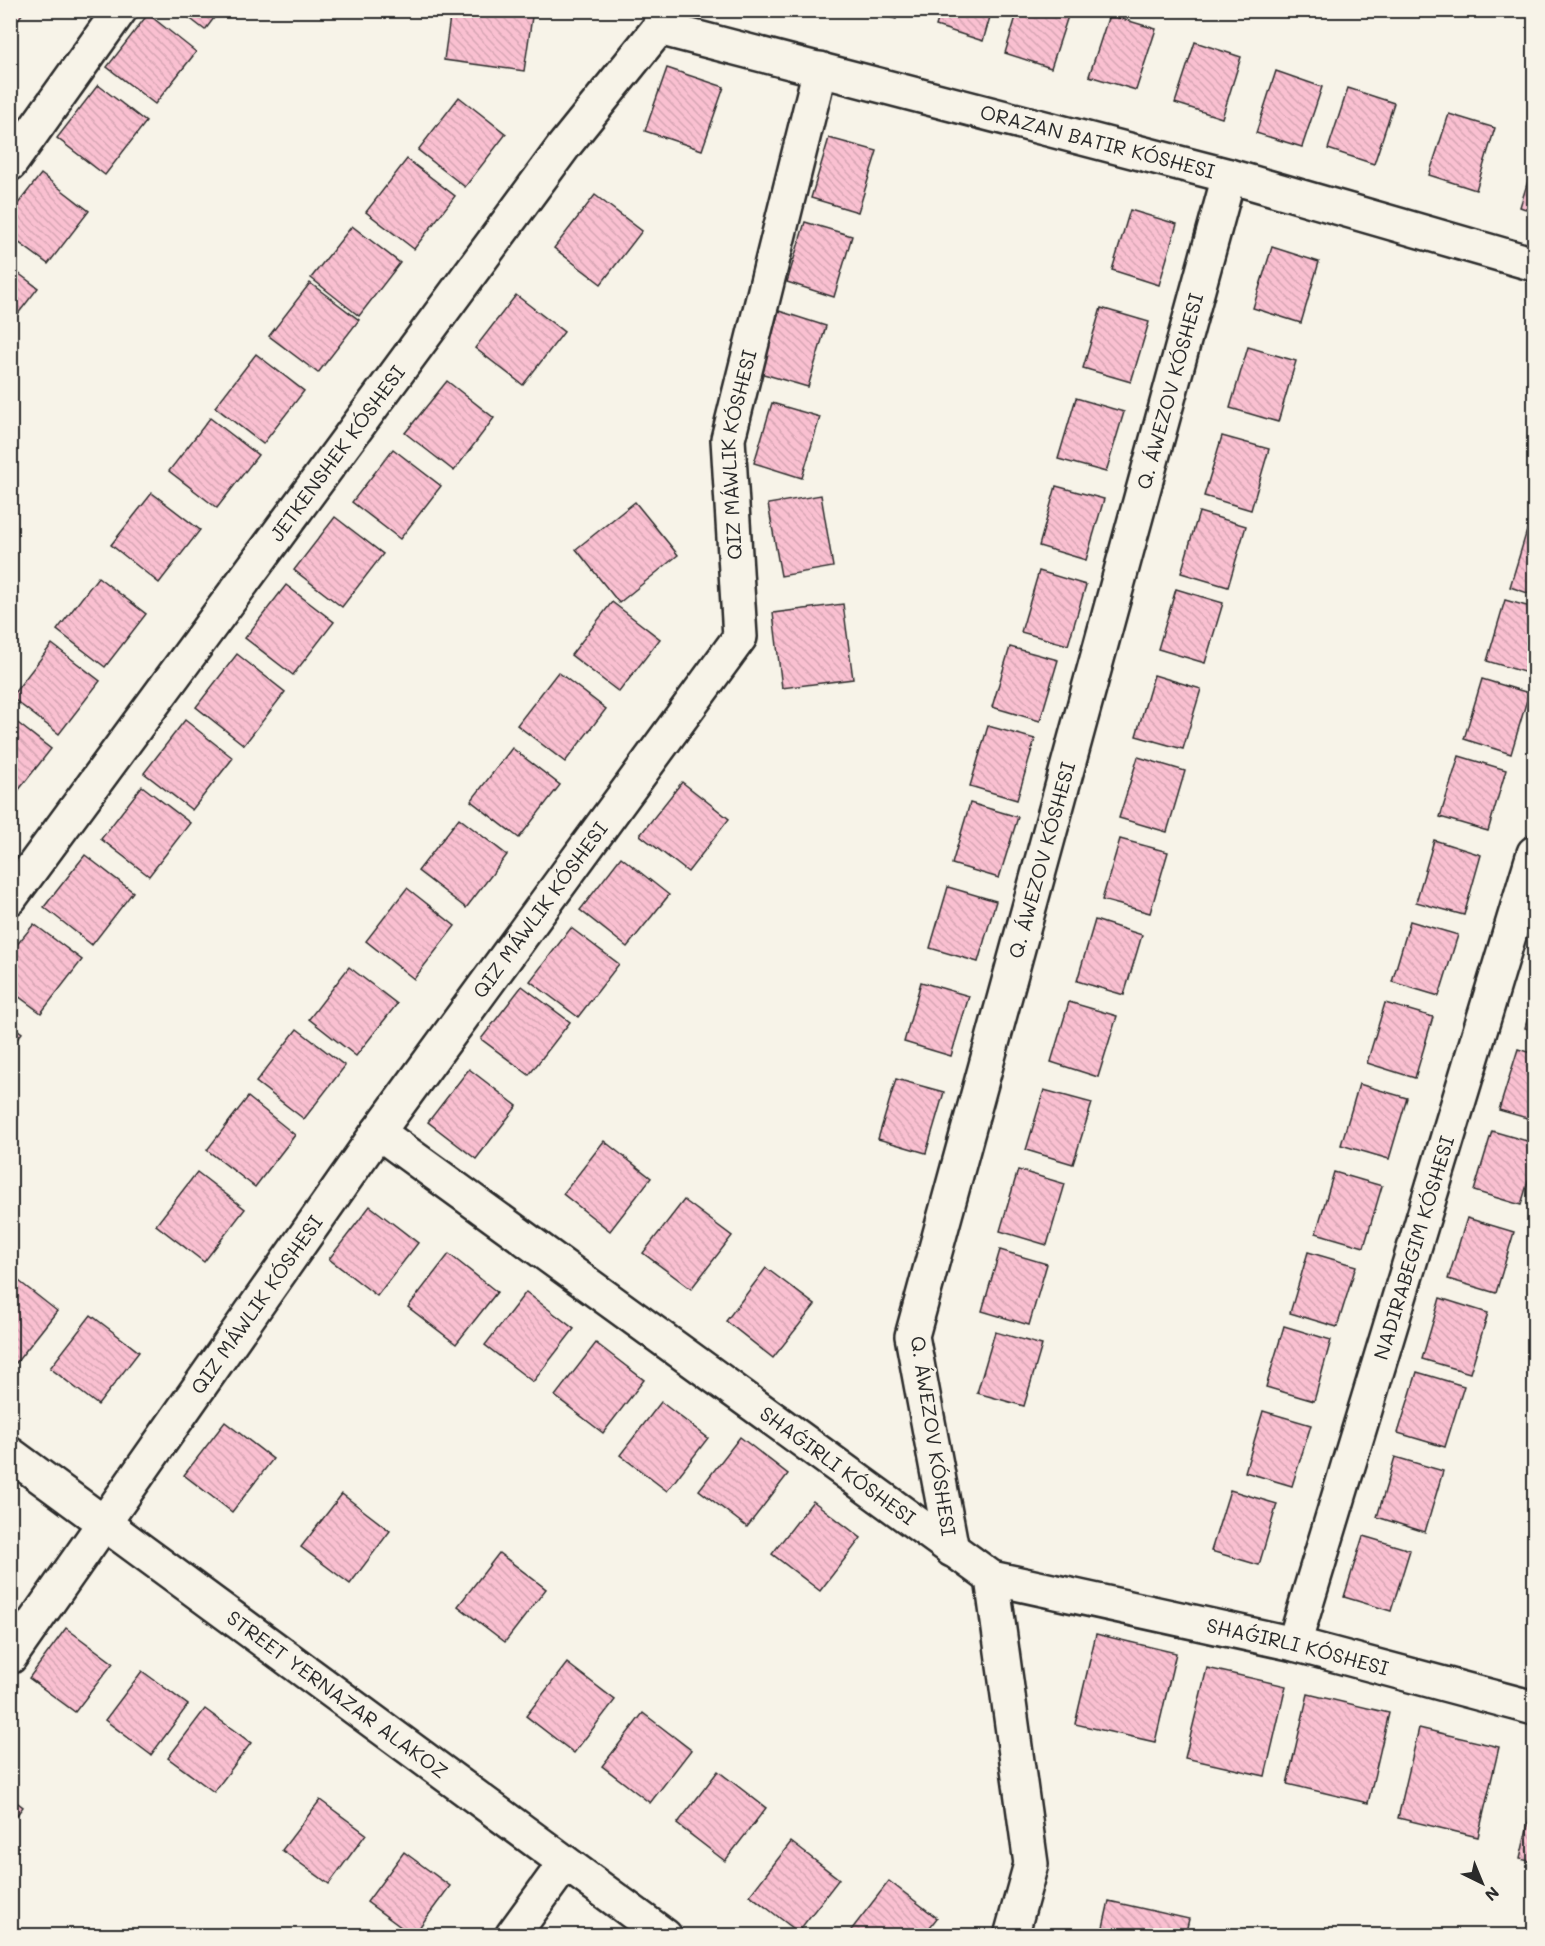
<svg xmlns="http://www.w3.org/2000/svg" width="1545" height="1946" viewBox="0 0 1545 1946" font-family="Mali,sans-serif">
  <defs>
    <pattern id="building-back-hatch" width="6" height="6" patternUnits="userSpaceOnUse" patternTransform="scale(1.5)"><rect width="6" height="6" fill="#fac0d1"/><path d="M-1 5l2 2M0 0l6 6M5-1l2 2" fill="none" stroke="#d6a5b4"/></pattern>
  </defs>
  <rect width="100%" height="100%" fill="#f7f3e8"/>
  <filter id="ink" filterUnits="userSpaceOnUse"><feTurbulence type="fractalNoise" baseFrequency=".0167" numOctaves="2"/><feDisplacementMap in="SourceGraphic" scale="12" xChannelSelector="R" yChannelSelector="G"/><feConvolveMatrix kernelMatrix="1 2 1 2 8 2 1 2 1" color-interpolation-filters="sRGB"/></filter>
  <g filter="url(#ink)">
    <g fill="url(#building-back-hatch)" stroke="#2b2b2b" stroke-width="1.5">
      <polygon points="10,10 25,10 10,31"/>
      <polygon points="179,10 220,10 205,30"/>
      <polygon points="451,10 533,10 524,71 444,60"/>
      <polygon points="867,10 898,10 896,19"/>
      <polygon points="941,10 992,10 983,41 936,26"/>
      <polygon points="1018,10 1070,10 1051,68 1005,53"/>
      <polygon points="148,14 196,52 155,104 107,67"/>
      <polygon points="1109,15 1156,29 1136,90 1089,76"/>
      <polygon points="1195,42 1241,57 1222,118 1175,103"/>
      <polygon points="667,68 724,87 702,150 645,131"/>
      <polygon points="1276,71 1322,87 1302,147 1256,133"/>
      <polygon points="98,85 146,122 105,175 57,138"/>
      <polygon points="1348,88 1394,103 1374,164 1328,149"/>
      <polygon points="459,97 506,134 465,187 418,150"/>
      <polygon points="1449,114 1495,128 1476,190 1429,175"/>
      <polygon points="829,138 877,151 858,212 811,198"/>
      <polygon points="407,159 455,196 414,249 366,212"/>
      <polygon points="1534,161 1534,212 1520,207"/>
      <polygon points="41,174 89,211 48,264 10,236 10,214"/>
      <polygon points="595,195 642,231 601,284 554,248"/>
      <polygon points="1130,210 1177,224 1159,285 1112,270"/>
      <polygon points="805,222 852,236 834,297 787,282"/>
      <polygon points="352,226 400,263 359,316 311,278"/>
      <polygon points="1272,247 1319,262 1301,323 1253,308"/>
      <polygon points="10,267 38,288 10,324"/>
      <polygon points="310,283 359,320 318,373 269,336"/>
      <polygon points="516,295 564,332 523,385 475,348"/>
      <polygon points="1101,308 1149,322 1131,382 1083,368"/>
      <polygon points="779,311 826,326 808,387 760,373"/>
      <polygon points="1248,347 1296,361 1278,422 1230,408"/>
      <polygon points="256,354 304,391 263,444 215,407"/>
      <polygon points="447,381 494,418 454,471 405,433"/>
      <polygon points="1076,398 1124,412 1106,472 1058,459"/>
      <polygon points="772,403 820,417 802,478 754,463"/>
      <polygon points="210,418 258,455 217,508 169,471"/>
      <polygon points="1222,436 1269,449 1251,510 1204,496"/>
      <polygon points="393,449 441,486 400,539 352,502"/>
      <polygon points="1056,486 1104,499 1086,560 1039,546"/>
      <polygon points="152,493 200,530 159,583 111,545"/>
      <polygon points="821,495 833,567 781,576 768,504"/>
      <polygon points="635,502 678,555 619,603 576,549"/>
      <polygon points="1199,512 1246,526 1228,587 1181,573"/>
      <polygon points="335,517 383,554 342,607 294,570"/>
      <polygon points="1528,527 1534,528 1534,595 1510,587"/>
      <polygon points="1039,571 1086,585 1068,645 1021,632"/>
      <polygon points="98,577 146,614 105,667 57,630"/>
      <polygon points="286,585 334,622 293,675 245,638"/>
      <polygon points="1176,589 1223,603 1205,663 1158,649"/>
      <polygon points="1505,600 1534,608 1534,675 1487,661"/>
      <polygon points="612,602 660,639 619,692 571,655"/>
      <polygon points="843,604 853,679 782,688 773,613"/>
      <polygon points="52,644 100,681 59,734 11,697"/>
      <polygon points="1010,647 1058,660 1040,721 992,707"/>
      <polygon points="237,654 285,692 244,745 196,707"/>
      <polygon points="558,672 606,709 565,762 517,725"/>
      <polygon points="1154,675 1201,689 1183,749 1136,736"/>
      <polygon points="1482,679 1529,693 1511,754 1464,739"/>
      <polygon points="10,717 51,749 10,801"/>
      <polygon points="185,720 233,758 192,810 144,773"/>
      <polygon points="988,726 1035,739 1017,800 970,786"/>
      <polygon points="512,748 560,785 519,838 471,801"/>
      <polygon points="1459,756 1506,770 1488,831 1440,817"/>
      <polygon points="1138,757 1185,771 1167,832 1119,818"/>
      <polygon points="682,782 729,819 688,872 640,835"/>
      <polygon points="142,786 190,823 149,876 101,839"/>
      <polygon points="970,803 1018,817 999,878 952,864"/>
      <polygon points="459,818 507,855 466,908 418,871"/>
      <polygon points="1120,839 1168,852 1150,913 1102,900"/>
      <polygon points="1434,840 1481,855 1464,915 1416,902"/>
      <polygon points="85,855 133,892 92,945 44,907"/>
      <polygon points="621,857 669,895 627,947 580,910"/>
      <polygon points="948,887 996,901 978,962 930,948"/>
      <polygon points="407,888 455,926 414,979 366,941"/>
      <polygon points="1095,920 1142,935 1124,995 1077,981"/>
      <polygon points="1410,921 1458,935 1439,996 1392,982"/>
      <polygon points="34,924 82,960 41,1013 10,990 10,953"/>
      <polygon points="571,928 619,964 578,1017 530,981"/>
      <polygon points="349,967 397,1004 356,1056 309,1019"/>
      <polygon points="921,982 969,996 951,1056 904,1042"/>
      <polygon points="522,986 570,1022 529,1075 481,1039"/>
      <polygon points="1534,995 1534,1031 1525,1028"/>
      <polygon points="1069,1002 1117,1016 1098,1077 1051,1062"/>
      <polygon points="1385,1003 1433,1017 1415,1078 1367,1063"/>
      <polygon points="10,1024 22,1033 10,1048"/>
      <polygon points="297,1029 345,1066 304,1119 256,1082"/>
      <polygon points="1518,1049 1534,1054 1534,1120 1499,1110"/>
      <polygon points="469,1069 517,1106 476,1159 428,1122"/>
      <polygon points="896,1079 944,1092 926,1153 878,1139"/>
      <polygon points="1359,1084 1407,1098 1389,1159 1341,1145"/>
      <polygon points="1044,1090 1092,1103 1073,1164 1026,1150"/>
      <polygon points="248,1097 295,1135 255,1187 207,1150"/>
      <polygon points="1492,1131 1534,1143 1534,1161 1521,1205 1474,1191"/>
      <polygon points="604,1141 651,1178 610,1231 563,1194"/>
      <polygon points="1018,1170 1065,1184 1047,1245 1000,1231"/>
      <polygon points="197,1172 245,1209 204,1262 156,1225"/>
      <polygon points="1334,1172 1382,1186 1364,1247 1316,1233"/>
      <polygon points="684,1200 732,1236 691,1289 643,1253"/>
      <polygon points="370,1206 418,1243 377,1296 329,1259"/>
      <polygon points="1467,1218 1514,1232 1496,1293 1448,1279"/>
      <polygon points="1000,1250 1047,1264 1029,1325 982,1311"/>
      <polygon points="1308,1252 1356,1266 1337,1327 1290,1313"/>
      <polygon points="449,1254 497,1292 456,1344 408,1307"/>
      <polygon points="766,1268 815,1305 773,1358 726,1321"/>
      <polygon points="10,1274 57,1311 16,1363 10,1359"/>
      <polygon points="526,1292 574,1329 533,1382 485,1345"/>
      <polygon points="1440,1298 1488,1313 1470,1373 1422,1359"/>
      <polygon points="91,1315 139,1352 98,1405 50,1368"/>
      <polygon points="1284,1326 1331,1340 1314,1401 1266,1387"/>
      <polygon points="995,1332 1042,1345 1024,1406 977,1393"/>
      <polygon points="596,1343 644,1380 603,1433 555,1396"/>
      <polygon points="1417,1372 1464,1386 1445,1447 1398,1433"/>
      <polygon points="661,1402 708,1438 667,1491 620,1455"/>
      <polygon points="1263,1411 1311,1425 1292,1486 1245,1472"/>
      <polygon points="225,1422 273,1459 232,1512 184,1475"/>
      <polygon points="740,1437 788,1474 747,1527 699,1490"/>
      <polygon points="1395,1457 1443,1471 1425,1532 1377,1517"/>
      <polygon points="1230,1490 1277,1504 1259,1565 1211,1551"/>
      <polygon points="342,1494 390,1531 350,1584 301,1547"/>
      <polygon points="813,1501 861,1538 820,1591 772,1554"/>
      <polygon points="1363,1536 1410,1550 1391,1611 1344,1597"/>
      <polygon points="499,1553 546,1589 505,1642 458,1606"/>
      <polygon points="66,1628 113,1663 75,1712 29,1678"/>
      <polygon points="1096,1634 1176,1653 1155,1742 1075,1724"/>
      <polygon points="567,1663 615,1700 574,1753 526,1716"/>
      <polygon points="1207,1668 1286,1686 1265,1776 1185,1758"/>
      <polygon points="142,1671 188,1705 151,1755 105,1720"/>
      <polygon points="1308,1694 1389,1713 1368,1803 1287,1784"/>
      <polygon points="205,1709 251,1743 214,1792 168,1758"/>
      <polygon points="643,1713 691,1750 650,1803 602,1766"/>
      <polygon points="1419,1728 1499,1747 1478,1837 1398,1818"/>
      <polygon points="718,1771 766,1808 725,1861 677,1824"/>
      <polygon points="10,1797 23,1807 10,1824"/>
      <polygon points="1534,1798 1534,1862 1520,1859"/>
      <polygon points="320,1800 366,1834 329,1884 282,1850"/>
      <polygon points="791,1842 839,1879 798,1932 750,1895"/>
      <polygon points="404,1852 450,1886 413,1936 367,1902"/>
      <polygon points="889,1881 937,1918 923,1936 851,1936 848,1934"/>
      <polygon points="1109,1901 1189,1919 1185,1936 1101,1936"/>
    </g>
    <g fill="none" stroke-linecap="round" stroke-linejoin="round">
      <g stroke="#2b2b2b" stroke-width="38">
        <g id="minor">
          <path id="s1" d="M659,28l570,148 305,88"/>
          <polyline points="10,164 120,10"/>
          <path id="s2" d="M10,898l554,-752 95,-118 4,-18"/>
          <path id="s3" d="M378,1132l614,446 302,66 240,64"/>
          <path id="s4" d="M952,1550l-40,-214 317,-1160"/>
          <polyline points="992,1578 1031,1864 1011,1936"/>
          <path id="s5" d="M1294,1644l240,-791"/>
          <path id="s6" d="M10,1657l368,-525 362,-495 -12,-198 92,-370"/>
          <polyline points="512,1936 565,1863"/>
        </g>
      </g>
      <g stroke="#2b2b2b" stroke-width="38">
        <g id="major">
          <path id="s7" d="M10,1454l655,482"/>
        </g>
      </g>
      <use href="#minor" stroke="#f7f3e8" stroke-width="33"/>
      <use href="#major" stroke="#f7f3e8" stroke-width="33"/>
    </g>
  </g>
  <g text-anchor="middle" stroke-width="5" stroke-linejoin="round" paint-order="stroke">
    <g font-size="20" fill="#2b2b2b" stroke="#f7f3e8">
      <text dy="7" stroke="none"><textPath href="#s1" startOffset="453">ORAZAN BATIR KÓSHESI</textPath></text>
      <text dy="7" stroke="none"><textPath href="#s4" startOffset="1197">Q. ÁWEZOV KÓSHESI</textPath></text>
      <text dy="7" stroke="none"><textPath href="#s2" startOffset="552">JETKENSHEK KÓSHESI</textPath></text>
      <text dy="7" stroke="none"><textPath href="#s6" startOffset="1438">QIZ MÁWLIK KÓSHESI</textPath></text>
      <text dy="7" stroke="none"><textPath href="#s4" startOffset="711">Q. ÁWEZOV KÓSHESI</textPath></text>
      <text dy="7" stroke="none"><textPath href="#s6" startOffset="916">QIZ MÁWLIK KÓSHESI</textPath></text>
      <text dy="7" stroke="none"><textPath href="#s5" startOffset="414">NADIRABEGIM KÓSHESI</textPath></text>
      <text dy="7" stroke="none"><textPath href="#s6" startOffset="430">QIZ MÁWLIK KÓSHESI</textPath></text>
      <text transform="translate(933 1436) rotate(81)" y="7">Q. ÁWEZOV KÓSHESI</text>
      <text dy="7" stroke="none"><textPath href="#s3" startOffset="568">SHAǴIRLI KÓSHESI</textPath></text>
      <text dy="7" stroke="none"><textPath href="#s3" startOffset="1072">SHAǴIRLI KÓSHESI</textPath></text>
      <text dy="7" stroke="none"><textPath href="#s7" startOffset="406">STREET YERNAZAR ALAKOZ</textPath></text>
    </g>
  </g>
  <rect width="1545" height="1946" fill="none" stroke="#f7f3e8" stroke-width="36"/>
  <rect x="18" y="18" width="1509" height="1910" fill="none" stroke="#2b2b2b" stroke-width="2" filter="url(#ink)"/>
  <g transform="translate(1482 1883) rotate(137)" stroke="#f7f3e8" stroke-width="4.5" paint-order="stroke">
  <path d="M0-4.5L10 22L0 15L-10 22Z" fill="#2b2b2b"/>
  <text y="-9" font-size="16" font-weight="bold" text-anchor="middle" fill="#2b2b2b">N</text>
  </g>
</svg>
